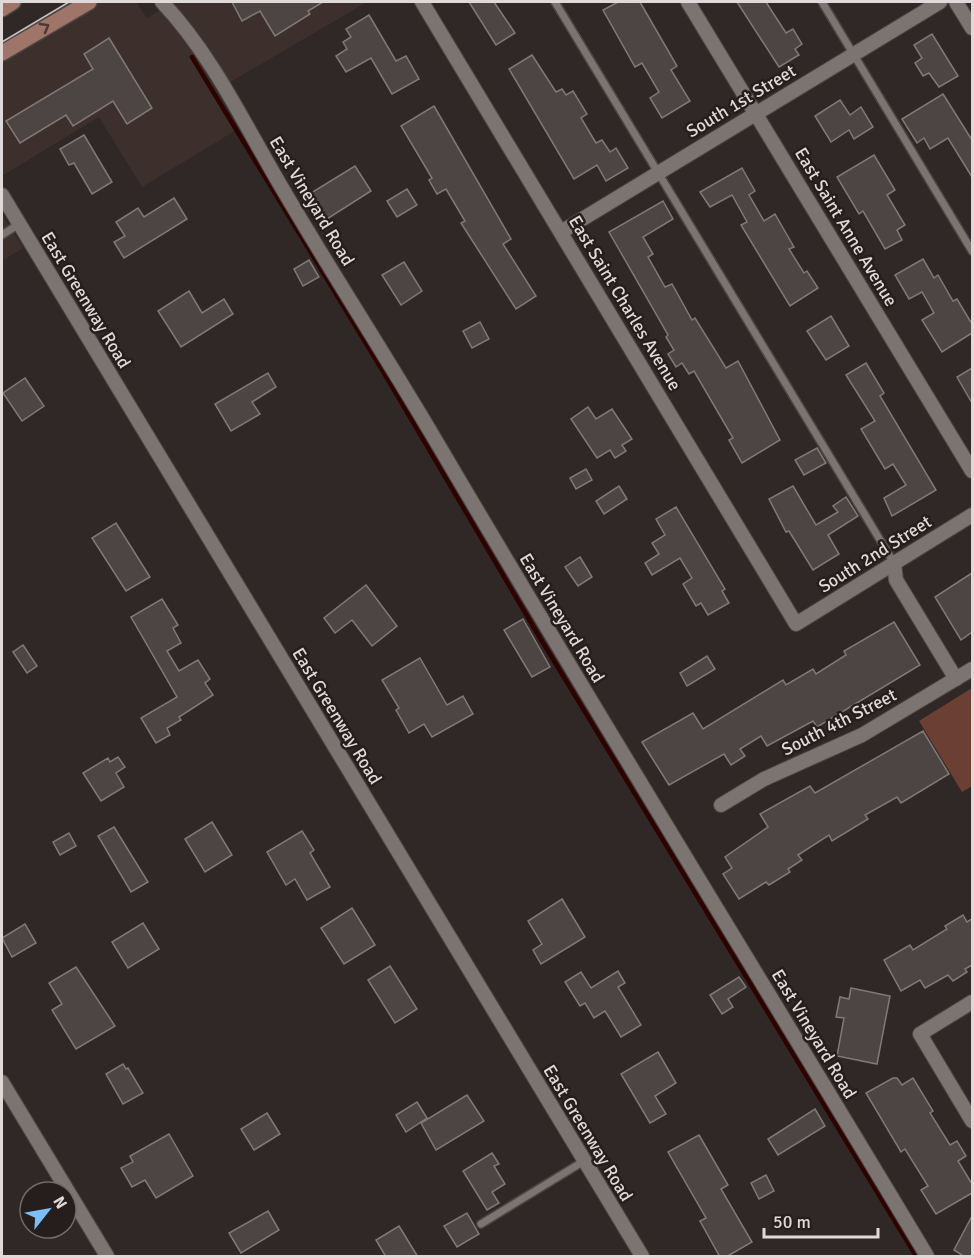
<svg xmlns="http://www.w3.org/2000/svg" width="974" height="1258" viewBox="0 0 974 1258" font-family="Signika,sans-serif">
  <rect width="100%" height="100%" fill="#2f2826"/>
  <g fill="#3d2f2c">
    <polygon points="92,2 136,2 147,18 161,10 183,33 238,129 142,187 99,117 2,176 2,57"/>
    <polygon points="169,2 367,2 227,84 197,31"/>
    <polygon points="2,214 23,248 2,261"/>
  </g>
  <polygon fill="#6b3f34" points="972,688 972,786 962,792 919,721"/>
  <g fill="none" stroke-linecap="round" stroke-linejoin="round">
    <polyline stroke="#2d0300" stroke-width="4.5" points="192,57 384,373 540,638 916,1256"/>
  </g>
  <g fill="#4d4543" stroke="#817977" stroke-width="1.5">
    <polygon points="232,2 323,2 308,11 310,14 275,36 260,11 242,21"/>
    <polygon points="469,2 494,2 515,33 496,45"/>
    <polygon points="618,2 640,2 677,66 671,70 690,101 662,118 650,98 659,92 642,63 635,67 603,10"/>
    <polygon points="737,2 766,2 786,33 793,29 802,44 795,49 799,55 779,67"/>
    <polygon points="369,15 396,61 406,56 419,79 392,94 371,58 346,72 336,56 347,49 343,42 351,37 346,29"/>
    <polygon points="932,34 958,76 939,87 929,73 923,76 915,63 922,58 914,45"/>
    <polygon points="109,38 152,108 127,124 113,101 73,126 66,115 20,143 6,121 93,69 84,54"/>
    <polygon points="532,55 556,92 562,89 566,95 573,91 587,114 581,118 596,143 602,140 610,152 616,148 628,168 606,181 597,165 574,179 509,69"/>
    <polygon points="943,94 972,140 972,177 948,138 930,149 924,138 917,143 902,119"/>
    <polygon points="840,100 850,115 861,107 873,127 854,139 849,130 831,142 815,116"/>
    <polygon points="434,106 511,239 503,244 536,296 516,309 461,223 465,221 446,189 437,194 429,180 432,178 401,126"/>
    <polygon points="84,135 112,182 92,194 74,163 69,165 60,149"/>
    <polygon points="874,155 895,190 887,195 905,225 897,230 902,240 885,249 863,211 859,214 837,177"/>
    <polygon points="355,166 371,191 327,219 311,193"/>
    <polygon points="742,168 755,191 749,195 764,221 775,214 794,247 789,249 804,273 807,271 818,288 790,306 741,225 747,222 732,195 710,207 700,192"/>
    <polygon points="407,189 417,205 397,217 387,201"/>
    <polygon points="174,198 187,219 124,258 114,242 125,236 116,222 138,208 144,217"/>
    <polygon points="663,201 673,219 643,237 653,254 648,257 665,287 672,284 692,320 695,318 726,368 738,361 780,440 742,463 729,440 733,438 694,371 689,374 682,363 676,367 668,354 674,350 666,337 668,335 609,232"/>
    <polygon points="923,259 934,278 938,275 953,301 957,299 972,324 972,333 942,352 922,320 934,313 922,292 909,299 895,275"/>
    <polygon points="309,260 319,277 303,286 294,269"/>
    <polygon points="404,262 422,291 401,305 382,275"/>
    <polygon points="189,291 202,313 224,299 233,314 181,347 158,311"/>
    <polygon points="831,316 849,346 826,360 807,331"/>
    <polygon points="480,322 489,339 472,348 463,331"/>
    <polygon points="866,363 884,393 880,396 936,490 892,516 884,498 906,485 893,464 885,469 861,429 875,421 846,375"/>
    <polygon points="972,368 972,403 957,377"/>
    <polygon points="268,373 276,387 252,402 260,414 231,431 215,404"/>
    <polygon points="25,378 44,406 22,421 3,393"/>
    <polygon points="588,407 596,419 612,409 632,439 622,445 626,451 615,458 610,450 597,458 571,419"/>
    <polygon points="817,448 826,463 804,475 795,460"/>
    <polygon points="586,469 592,480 576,489 570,478"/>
    <polygon points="619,486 627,499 604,514 596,501"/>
    <polygon points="793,486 816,525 838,512 833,506 846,497 858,516 828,535 839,554 813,570 789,531 786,532 769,499"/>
    <polygon points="676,507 725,589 722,591 729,603 708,615 701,603 696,606 683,584 692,578 680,558 652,575 645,563 659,554 652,543 665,535 656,519"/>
    <polygon points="116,523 150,577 126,591 92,538"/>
    <polygon points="580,557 592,577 578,586 565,567"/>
    <polygon points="972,573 972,632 961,640 935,597"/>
    <polygon points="366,585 397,626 372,646 352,620 335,633 324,618"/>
    <polygon points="162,599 178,625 173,628 181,643 167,651 179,671 198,660 210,679 205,683 213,695 179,717 181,720 167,728 170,735 156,743 141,718 177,697 131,617"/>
    <polygon points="523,619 550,667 532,677 504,630"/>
    <polygon points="894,622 920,665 817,727 813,721 767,746 761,736 740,749 745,756 731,765 724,754 669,785 642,742 693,713 703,729 783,680 786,685 813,669 816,674 846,655 844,651"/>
    <polygon points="23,645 37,666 27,673 13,652"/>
    <polygon points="707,656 715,669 687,686 680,673"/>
    <polygon points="420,658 447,705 463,696 473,714 432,737 424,724 409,733 396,710 399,708 382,680"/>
    <polygon points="923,731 949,774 901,803 897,797 865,815 868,819 832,841 829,835 798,855 802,860 788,869 790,872 769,885 766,882 739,899 723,874 732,868 725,857 768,827 760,814 810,786 815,793"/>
    <polygon points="118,757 125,767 116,773 124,787 101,801 83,773 108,758 110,762"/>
    <polygon points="212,822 232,855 205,872 185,839"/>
    <polygon points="114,827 148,882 131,892 98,836"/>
    <polygon points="302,831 314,850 310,853 330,887 307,900 295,879 286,885 267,852"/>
    <polygon points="69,833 76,846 60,855 53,842"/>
    <polygon points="562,899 585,937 541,964 533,950 542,944 528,921"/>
    <polygon points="352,908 375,945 344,964 321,928"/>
    <polygon points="963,915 967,922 972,919 972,965 965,969 967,972 953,981 948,975 925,988 920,980 901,991 884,960 910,945 913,950 947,929 945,926"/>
    <polygon points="143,923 159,949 128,968 112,942"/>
    <polygon points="25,924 36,943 12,957 2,938"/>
    <polygon points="390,966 417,1009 395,1023 368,980"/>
    <polygon points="76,967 115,1026 76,1049 52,1010 62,1004 49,983"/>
    <polygon points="618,971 625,983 618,987 641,1025 621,1037 605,1011 594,1018 585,1003 580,1006 565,982 581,972 591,988"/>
    <polygon points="739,977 746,987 728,999 733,1007 722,1014 710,995"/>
    <polygon points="851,988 890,996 877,1064 837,1056 844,1018 836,1017 840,997 849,999"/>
    <polygon points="658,1052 676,1083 655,1096 666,1114 650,1123 621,1074"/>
    <polygon points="123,1064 126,1069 128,1068 143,1093 123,1104 106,1074"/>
    <polygon points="893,1078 897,1078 902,1085 913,1078 933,1111 930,1113 950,1145 957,1141 966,1156 958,1161 972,1184 972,1193 936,1214 921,1190 928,1186 905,1149 901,1152 866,1093"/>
    <polygon points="467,1095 484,1121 436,1150 421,1123"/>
    <polygon points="417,1102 427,1118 406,1132 396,1115"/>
    <polygon points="815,1109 825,1126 778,1155 768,1139"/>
    <polygon points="267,1113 280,1134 254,1150 241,1129"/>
    <polygon points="169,1134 193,1176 156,1198 145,1180 132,1187 121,1168 133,1162 130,1156"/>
    <polygon points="699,1135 728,1185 721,1189 752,1242 726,1257 720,1257 700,1221 706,1218 668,1152"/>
    <polygon points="492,1153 499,1164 494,1166 505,1184 492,1192 499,1203 487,1210 463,1171"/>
    <polygon points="766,1175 774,1191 759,1199 751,1183"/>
    <polygon points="268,1211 279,1230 241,1253 229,1233"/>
    <polygon points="467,1213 479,1234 457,1247 444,1226"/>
    <polygon points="972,1216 972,1257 965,1257 954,1250"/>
    <polygon points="399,1226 418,1257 386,1257 376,1240"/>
  </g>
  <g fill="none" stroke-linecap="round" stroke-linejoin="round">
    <g stroke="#4b4544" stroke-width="10">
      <g id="lane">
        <polyline points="555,2 894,563"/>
        <polyline points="822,2 972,251"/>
        <polyline points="2,235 19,224"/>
        <polyline points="481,1224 584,1161"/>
      </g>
    </g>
    <g stroke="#4b4544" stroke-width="16">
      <g id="street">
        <path d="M162,2c52,55 84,126 123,191 50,85 104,168 154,253 160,272 326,540 488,810"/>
        <polyline points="422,2 796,624 972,515"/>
        <polyline points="688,2 972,471"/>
        <polyline points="956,2 972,28"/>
        <polyline points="2,195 642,1256"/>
        <polyline points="561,232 940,2"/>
        <polyline points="894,563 896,580 956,679"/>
        <polyline points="721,805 764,779 862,735 972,669"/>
        <polyline points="972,1002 920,1034 972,1121"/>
        <polyline points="2,1082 107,1256"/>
      </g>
    </g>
    <g stroke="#4b4544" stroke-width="18">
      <g id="secondary">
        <polyline points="2,9 13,2"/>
        <polyline points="2,53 89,2"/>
      </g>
    </g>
    <use href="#lane" stroke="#7c7471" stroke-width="7"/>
    <use href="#street" stroke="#7c7471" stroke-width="14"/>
    <use href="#secondary" stroke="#9f756a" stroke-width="15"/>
    <polyline stroke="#c6c1c0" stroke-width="1.5" points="2,42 69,2"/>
  </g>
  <defs><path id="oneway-chevron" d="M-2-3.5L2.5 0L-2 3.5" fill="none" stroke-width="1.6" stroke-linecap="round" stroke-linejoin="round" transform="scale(1.5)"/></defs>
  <use stroke="#4a3834" href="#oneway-chevron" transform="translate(45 27) rotate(-30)"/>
  <g text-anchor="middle" stroke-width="5" stroke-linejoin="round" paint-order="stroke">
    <g font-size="18" fill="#dfdad9" stroke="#251e1d">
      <text transform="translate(741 101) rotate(-31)" y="6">South 1st Street</text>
      <text transform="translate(312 201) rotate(59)" y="6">East Vineyard Road</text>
      <text transform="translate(846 227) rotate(59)" y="6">East Saint Anne Avenue</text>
      <text transform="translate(86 300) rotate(59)" y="6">East Greenway Road</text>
      <text transform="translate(625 303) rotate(59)" y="6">East Saint Charles Avenue</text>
      <text transform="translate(875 554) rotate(-32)" y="6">South 2nd Street</text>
      <text transform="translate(562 618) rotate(59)" y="6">East Vineyard Road</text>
      <text transform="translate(337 716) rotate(59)" y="6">East Greenway Road</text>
      <text transform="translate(839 722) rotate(-27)" y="6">South 4th Street</text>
      <text transform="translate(814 1034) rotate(59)" y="6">East Vineyard Road</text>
      <text transform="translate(588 1133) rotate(59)" y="6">East Greenway Road</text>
    </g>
  </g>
  <rect width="974" height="1258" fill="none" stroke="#dfdad9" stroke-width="6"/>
  <g transform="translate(48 1210) rotate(59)"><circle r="28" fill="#251e1d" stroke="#6f6968" stroke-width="1.5"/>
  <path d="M0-4.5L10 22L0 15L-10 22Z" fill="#7abff8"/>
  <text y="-9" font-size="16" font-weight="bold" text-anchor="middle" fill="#dfdad9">N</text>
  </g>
  <path d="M764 1228v9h114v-9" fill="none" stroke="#dfdad9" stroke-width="3"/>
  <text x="773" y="1228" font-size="18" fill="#dfdad9" stroke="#251e1d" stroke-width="4.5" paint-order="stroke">50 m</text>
</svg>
